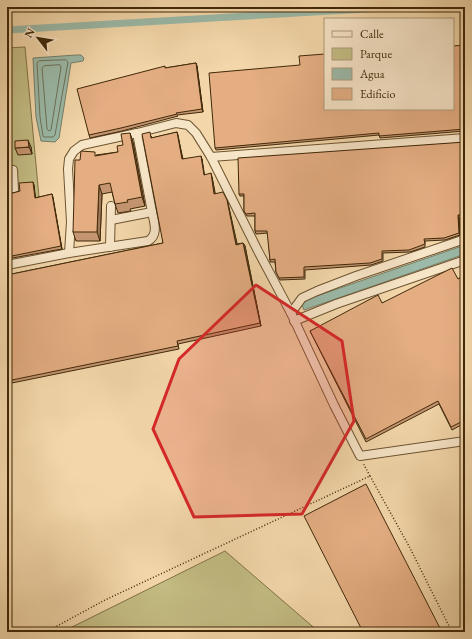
<svg xmlns="http://www.w3.org/2000/svg" width="472" height="639" viewBox="0 0 472 639" font-family="'EB Garamond',serif">
  <rect width="100%" height="100%" fill="#f3d7aa"/>
  <filter id="stains"><feTurbulence type="fractalNoise" baseFrequency=".005" numOctaves="4"/><feColorMatrix values="0 0 0 0 .2 0 0 0 0 .09 0 0 0 0 .02 0 0 0 .5 -.17"/></filter>
  <radialGradient id="worn" r=".72"><stop offset=".6" stop-color="#630" stop-opacity="0"/><stop offset="1" stop-color="#630" stop-opacity=".3"/></radialGradient>
  <g fill="#c3bc83" stroke="#827246">
    <polygon points="25,47 39,197 7,202 7,48"/>
    <polygon points="225,551 319,632 62,632"/>
  </g>
  <g fill="#9bbaa9" stroke="#778069">
    <polygon points="76,55 81,55 84,58 83,61 71,63 59,138 55,142 41,141 36,117 33,58"/>
    <polygon points="465,245 465,254 304,310 302,305 308,299"/>
  </g>
  <g fill="none" stroke-linecap="round" stroke-linejoin="round">
    <g stroke="#6e7259" stroke-width="1">
      <polygon points="66,60 68,62 55,135 53,137 44,137 43,136 40,117 37,63 39,61"/>
      <polygon points="60,65 61,67 51,130 49,131 47,129 42,68 44,66"/>
    </g>
    <polyline stroke="#9bbaa9" stroke-width="7" points="7,30 401,7"/>
    <g stroke="#6d5431" stroke-width="10">
      <g id="minor">
        <polyline points="137,133 152,212"/>
        <polyline points="211,157 465,138"/>
        <polyline points="13,170 14,190"/>
        <polyline points="110,247 111,206"/>
        <polyline points="69,253 71,222 68,169 69,159 74,151 82,145 137,133 176,123 188,125 196,133 211,157 258,251 291,313 334,405 360,456 465,441"/>
        <path d="M7,265l62,-12 79,-12c11,-6 6,-19 4,-29l-41,8"/>
        <polyline points="291,313 302,298 317,291 356,276 465,239"/>
        <polyline points="294,321 336,304 465,260"/>
      </g>
    </g>
    <g stroke="#402909" stroke-width="1.5" stroke-dasharray="1 2" stroke-linecap="butt">
      <polyline points="370,476 410,548 452,632"/>
      <polyline points="46,632 105,600 370,476 363,463"/>
    </g>
    <use href="#minor" stroke="#f7e5c8" stroke-width="8"/>
  </g>
  <g fill="#c49570" stroke="#402909">
    <polygon points="465,45 465,131 380,138 379,135 216,150 215,148 325,109"/>
    <polygon points="196,63 197,66 203,112 177,115 178,116 122,131 90,138 89,135 165,68"/>
    <polygon points="177,132 183,159 202,159 204,175 212,177 215,194 227,200 237,244 243,243 245,246 261,326 178,344 179,349 7,384 7,275 163,243 151,136 152,138"/>
    <polygon points="133,142 145,206 130,209 131,211 118,213 115,204 112,192 102,194 100,241 76,241 73,232 96,155 118,152 123,145"/>
    <polygon points="465,142 465,217 459,218 460,235 445,240 425,241 425,247 410,252 383,253 383,261 371,265 305,270 305,279 280,280 276,272 275,262 270,262 270,260 268,233 256,234 255,231 255,216 247,216 244,211 244,196 240,196 239,194"/>
    <polygon points="31,147 32,154 18,155 15,148"/>
    <polygon points="34,185 35,198 52,194 62,249 7,259 7,192 13,193 20,191"/>
    <polygon points="465,275 465,423 452,430 439,404 366,442 310,331 382,303 458,279"/>
  </g>
  <g fill="#a0795b" stroke="#402909">
    <polygon points="196,63 197,66 203,112 202,109"/>
    <polygon points="177,132 178,135 183,162 182,159"/>
    <polygon points="130,133 133,142 145,206 142,197"/>
    <polygon points="28,140 31,147 32,154 29,147"/>
    <polygon points="201,156 202,159 205,178 204,175"/>
    <polygon points="211,173 212,177 216,197 214,194"/>
    <polygon points="33,182 34,185 36,201 35,198"/>
    <polygon points="99,185 102,194 100,241 97,232"/>
    <polygon points="52,194 53,197 62,249 61,246"/>
    <polygon points="227,200 228,203 238,248 236,245"/>
    <polygon points="458,215 459,218 460,235 459,233"/>
    <polygon points="243,243 245,246 261,326 260,323"/>
  </g>
  <g fill="#e4ad82" stroke="#402909">
    <polygon points="465,45 465,129 379,136 379,133 215,148 209,73 300,65 299,56 325,54 325,109 453,109 453,46"/>
    <polygon points="196,63 202,109 176,113 177,114 121,128 89,135 77,89 165,66 165,68"/>
    <polygon points="150,132 151,138 177,132 182,159 201,156 204,175 211,173 214,194 223,192 227,200 236,245 243,243 260,323 177,341 178,346 7,381 7,275 163,243 142,134"/>
    <polygon points="130,133 142,197 127,200 128,202 115,204 110,183 99,185 97,232 73,232 75,160 80,160 81,151 95,152 95,156 118,152 117,146 123,145 121,134"/>
    <polygon points="28,140 29,147 15,148 15,141"/>
    <polygon points="465,142 465,215 458,215 459,233 444,238 424,239 425,244 409,250 382,251 382,259 370,263 304,267 304,277 279,278 276,272 275,259 270,260 267,231 255,231 255,213 246,214 244,211 244,194 239,194 238,158"/>
    <polygon points="33,182 35,198 52,194 61,246 7,257 7,192 13,193 20,191 19,183"/>
    <polygon points="452,268 458,279 465,275 465,420 451,427 438,401 366,439 310,331 378,295 382,303"/>
    <polygon points="366,484 442,632 363,632 304,516"/>
  </g>
  <path fill="#d62828" fill-opacity="0.2" stroke="#d62828" stroke-width="3" stroke-linejoin="round" d="M256,285l86,56 12,80 -52,93 -108,3 -41,-88 26,-70z"/>
  <rect width="472" height="639" fill="none" stroke="#f3d7aa" stroke-width="24"/>
  <rect x="8" y="8" width="456" height="623" fill="none" stroke="#402909" stroke-width="2"/>
  <rect x="12" y="12" width="448" height="615" fill="none" stroke="#402909"/>
  <rect x="324" y="18" width="130" height="92" fill="#f7e5c8" stroke="#ae9a7c"/>
  <rect x="332" y="31" width="20" height="6" fill="#f7e5c8" stroke="#ae9a7c"/>
  <text x="360" y="38" font-size="12" fill="#402909">Calle</text>
  <rect x="332" y="48" width="20" height="12" fill="#c3bc83" stroke="#ae9a7c"/>
  <text x="360" y="58" font-size="12" fill="#402909">Parque</text>
  <rect x="332" y="68" width="20" height="12" fill="#9bbaa9" stroke="#ae9a7c"/>
  <text x="360" y="78" font-size="12" fill="#402909">Agua</text>
  <rect x="332" y="88" width="20" height="12" fill="#e4ad82" stroke="#ae9a7c"/>
  <text x="360" y="98" font-size="12" fill="#402909">Edificio</text>
  <g transform="translate(38 38) rotate(301)" stroke="#f7e5c8" stroke-width="3" paint-order="stroke">
  <path d="M0-3L7 15L0 10L-7 15Z" fill="#402909"/>
  <text y="-6" font-size="11" font-weight="bold" text-anchor="middle" fill="#402909">N</text>
  </g>
  <rect width="100%" height="100%" filter="url(#stains)"/>
  <rect width="100%" height="100%" fill="url(#worn)"/>
</svg>
